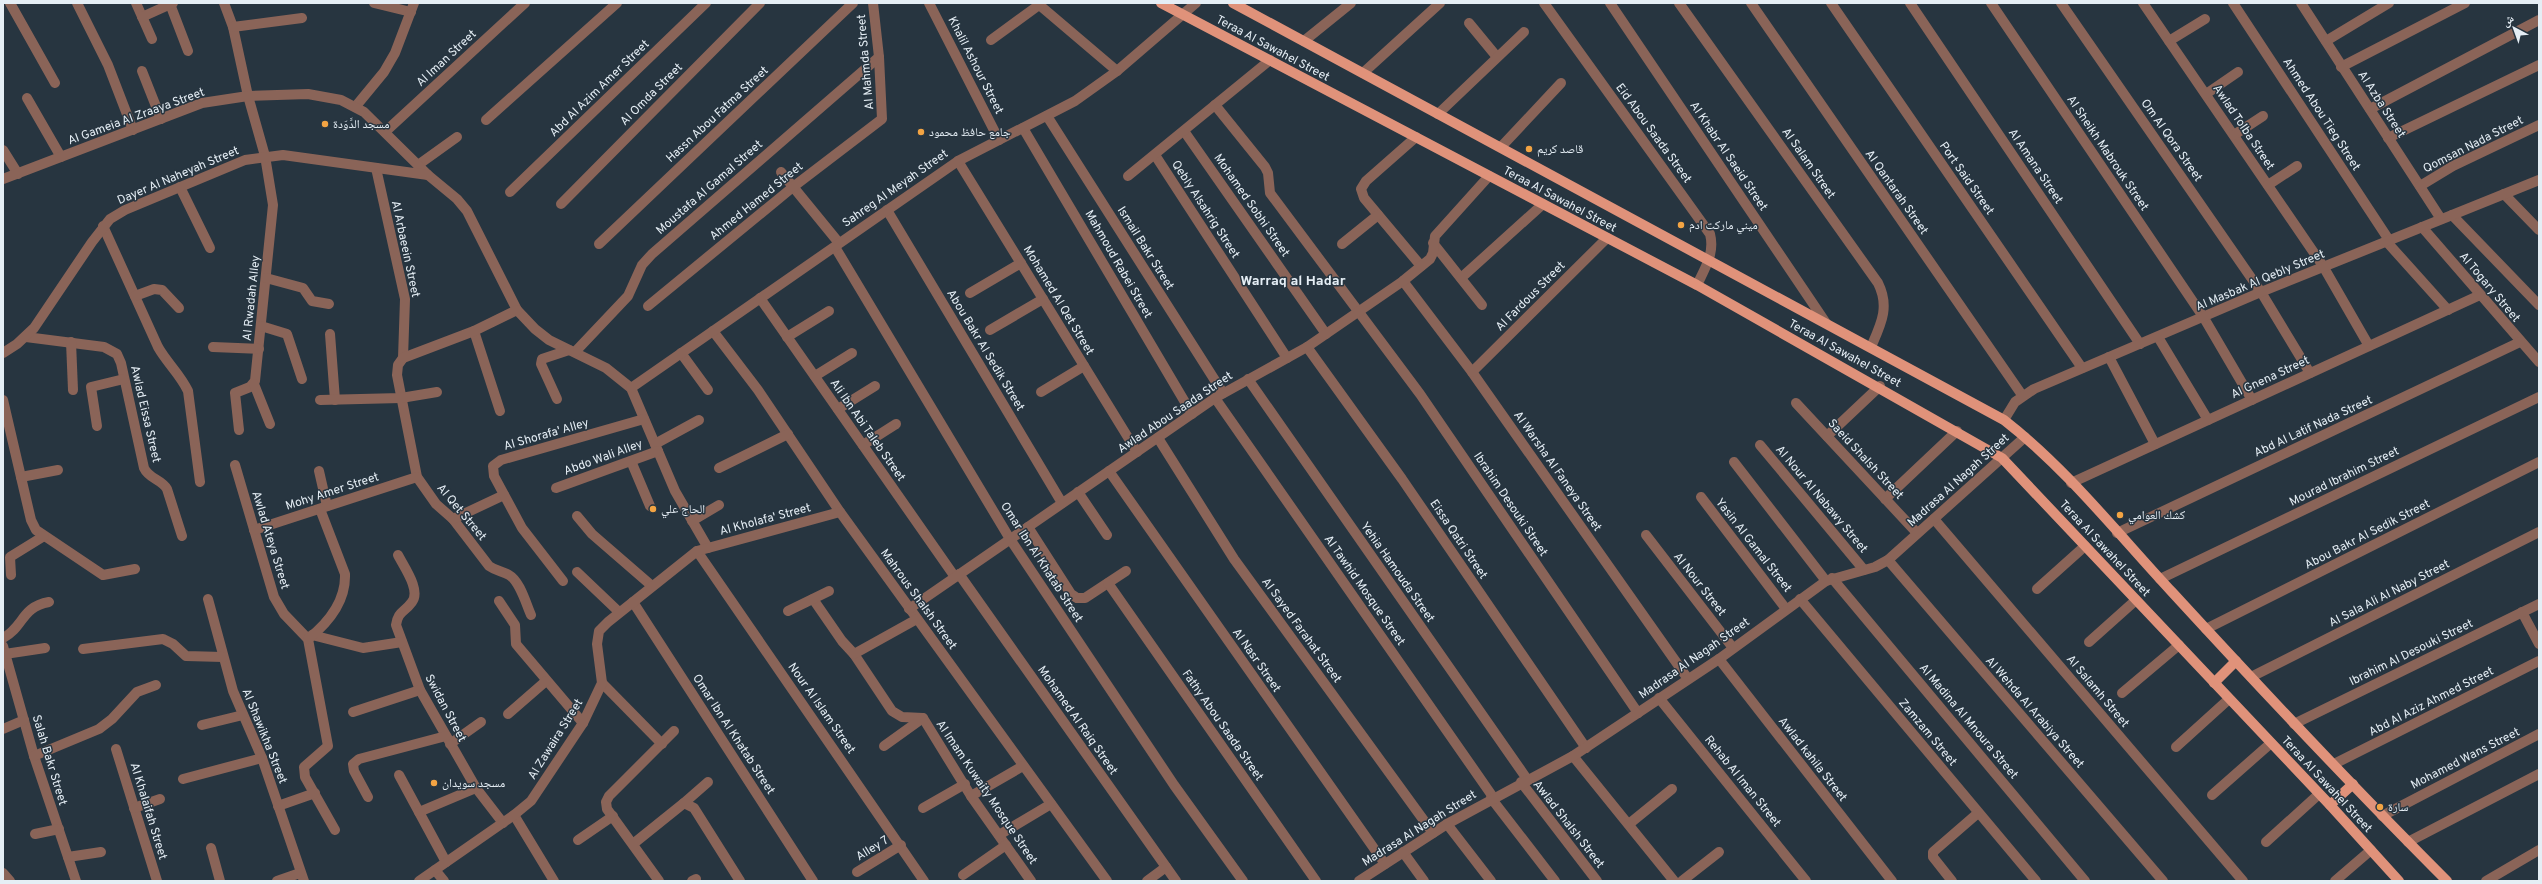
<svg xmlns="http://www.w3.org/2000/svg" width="2542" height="884" viewBox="0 0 2542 884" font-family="Overpass,'Noto Naskh Arabic',sans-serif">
  <rect width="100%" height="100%" fill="#273540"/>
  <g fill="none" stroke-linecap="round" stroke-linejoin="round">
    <g stroke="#8a6458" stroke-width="10">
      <polyline points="10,3 55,83"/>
      <polyline points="77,3 108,65 133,130"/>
      <polyline points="136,3 152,39"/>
      <polyline points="224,3 233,27 248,96 265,156 273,205 255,381 250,387 235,393 239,430"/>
      <polyline points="374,3 411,12"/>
      <polyline points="929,3 999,140"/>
      <polyline points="1037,3 1117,71"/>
      <path d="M1544,3l166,231c5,19 -5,34 -13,51"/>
      <polyline points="1610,3 1826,323"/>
      <path d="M1679,3l199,280c12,24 3,41 -7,64"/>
      <polyline points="1751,3 2022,395"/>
      <polyline points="1831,3 2082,368"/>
      <polyline points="1910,3 2140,344"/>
      <polyline points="1991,3 2204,318 2252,400"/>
      <polyline points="2061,3 2261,292 2310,373"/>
      <polyline points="2143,3 2323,266 2369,346"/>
      <polyline points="2233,3 2389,240"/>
      <polyline points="2301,3 2441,219"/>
      <polyline points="170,4 188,51"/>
      <polyline points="142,17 173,3"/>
      <polyline points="1469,23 1497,57"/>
      <polyline points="233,27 302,18"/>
      <polyline points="991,40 1039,5"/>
      <polyline points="1304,41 1351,3"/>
      <polyline points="2169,41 2205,19"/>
      <polyline points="2326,41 2389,3"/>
      <polyline points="2341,67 2465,3"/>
      <polyline points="142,71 161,119"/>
      <polyline points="1363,73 1440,3"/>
      <polyline points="2206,94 2238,72"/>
      <polyline points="27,98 61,157"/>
      <polyline points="1215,105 1265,167 1268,173 1270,193 1420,394 1638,713"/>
      <polyline points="356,106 384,72 395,53 414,3"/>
      <polyline points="2370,109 2539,20"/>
      <polyline points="1438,114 1524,32"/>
      <polyline points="1047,116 1223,393"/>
      <polyline points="486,120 617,3"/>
      <polyline points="1023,128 1192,414"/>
      <polyline points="1184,131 1326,334"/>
      <polyline points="385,132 525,3"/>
      <polyline points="2234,135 2263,116"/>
      <polyline points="1416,137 1366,181 1361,189 1364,198 1421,266"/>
      <polyline points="2388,138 2539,65"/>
      <polyline points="1501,147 1561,83"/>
      <polyline points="3,150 18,174"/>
      <polyline points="1155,155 1287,358"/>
      <polyline points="958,161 1137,452"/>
      <polyline points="418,165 457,137"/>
      <path d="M376,168l29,131 -2,59 -5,7 -1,10 20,102 19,27 17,15 36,47c7,5 13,5 20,9 11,6 17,29 22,40"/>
      <polyline points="781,172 839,243"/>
      <polyline points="1128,176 1270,60"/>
      <polyline points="3,179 202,103 248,96 308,94 341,100 364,112 428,175 457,199 467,211 517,310 535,329 549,340 606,368 631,388 675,491 708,548"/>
      <polyline points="2268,185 2297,166"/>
      <polyline points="2420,186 2453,166 2539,125"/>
      <polyline points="180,187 210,248"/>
      <polyline points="510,192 706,3"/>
      <polyline points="2504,194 2539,230"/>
      <polyline points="561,204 760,3"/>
      <polyline points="887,210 1062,503"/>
      <polyline points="2452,215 2539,305"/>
      <path d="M103,226l55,121c9,16 22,27 30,44l12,91"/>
      <polyline points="2422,227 2539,362"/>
      <polyline points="2386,241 2448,310"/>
      <polyline points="1433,243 1482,305"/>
      <polyline points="599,244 853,3"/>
      <polyline points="1342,244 1378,215"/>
      <polyline points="835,247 1010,539 1174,785 1243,881"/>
      <polyline points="266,278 303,288 312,301 329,304"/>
      <polyline points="1461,278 1543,204"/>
      <polyline points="1403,281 1472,372 1688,679"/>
      <polyline points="970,293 1021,263"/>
      <polyline points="135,296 154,289 162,290 179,308"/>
      <polyline points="760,298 955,577"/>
      <polyline points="648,306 793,187 882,119 879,57 873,3"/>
      <polyline points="261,326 287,334 302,379"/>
      <polyline points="990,330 1043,299"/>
      <polyline points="474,331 500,411"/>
      <polyline points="713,331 758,390 840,512 1107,881"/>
      <polyline points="330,334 335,400"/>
      <path d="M26,337l78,10 13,7 4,9 23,105c5,11 17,11 23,21l15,47"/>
      <polyline points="787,337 829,311"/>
      <polyline points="2158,337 2208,420"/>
      <polyline points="71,342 73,390"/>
      <polyline points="213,347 259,349"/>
      <polyline points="1307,347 1402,479 1586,748"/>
      <polyline points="575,352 628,296 642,265 652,254 879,57"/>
      <polyline points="3,353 17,344 34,328 92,242 110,219 125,210 245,160 283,155 428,175"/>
      <polyline points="681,353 708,390"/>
      <polyline points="2109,357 2155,444"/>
      <polyline points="403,358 474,331 517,310"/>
      <polyline points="1472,372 1607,238"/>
      <polyline points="815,376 852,353"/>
      <polyline points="1248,379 1527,779"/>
      <polyline points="254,384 270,424"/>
      <polyline points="631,388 958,161 1075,101 1117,71 1196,3"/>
      <polyline points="1041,392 1084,366"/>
      <polyline points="1215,398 1493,797"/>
      <polyline points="557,399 541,364 542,359 569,350"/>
      <polyline points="3,400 31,520 36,530 103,575 135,569"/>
      <polyline points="320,400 401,398 437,392"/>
      <polyline points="1796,403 1917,533"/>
      <polyline points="838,409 875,386"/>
      <polyline points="2004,420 2015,402 2034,389 2261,292 2539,180"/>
      <polyline points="97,426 91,387 124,379"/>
      <polyline points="1827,436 1880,386"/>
      <polyline points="1158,438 1234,559 1433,833"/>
      <polyline points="655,444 699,420"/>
      <polyline points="863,445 896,424"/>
      <polyline points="1760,445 1864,570"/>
      <polyline points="631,461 650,506"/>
      <polyline points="1734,462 1826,581"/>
      <polyline points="235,465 274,597 284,614 308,639 328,746 304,767 305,777 335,830"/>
      <polyline points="719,468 788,434"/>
      <polyline points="319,471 327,506"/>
      <polyline points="1109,471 1385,864"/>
      <polyline points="21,477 58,470"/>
      <polyline points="2071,483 2480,295"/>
      <polyline points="556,488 658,451"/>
      <polyline points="1078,492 1107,535"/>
      <polyline points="1701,497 1786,609"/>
      <polyline points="1885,499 1957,431"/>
      <polyline points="577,516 592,534 652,586"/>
      <polyline points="453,519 504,495"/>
      <polyline points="1934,519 2243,881"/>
      <polyline points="692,521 719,505"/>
      <polyline points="1028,527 1071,594 1077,598 1085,598 1126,571"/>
      <polyline points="254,530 417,477"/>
      <polyline points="2117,533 2520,342"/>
      <polyline points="1646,535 1733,648"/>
      <polyline points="697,551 924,881"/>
      <path d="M398,555c6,12 23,35 14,47 -8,11 -14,9 -16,23l24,65 56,98 27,35"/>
      <polyline points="1888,560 2163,881"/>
      <polyline points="577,572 619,612"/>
      <polyline points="959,574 1176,881"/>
      <polyline points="11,575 10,557 44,536"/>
      <polyline points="1832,578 2085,881"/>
      <polyline points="2160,579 2539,397"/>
      <polyline points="563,581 522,528 494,476 493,466 501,460 644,419"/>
      <polyline points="1108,583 1316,881"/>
      <polyline points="2037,589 2085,546"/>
      <polyline points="208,599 233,691 262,758 304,881"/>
      <polyline points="813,599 842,641 854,654 892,711 902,717 923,718 971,796 1031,881"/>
      <polyline points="1800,599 2036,881"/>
      <polyline points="499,601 515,625 516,644 583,723"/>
      <polyline points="633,602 813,881"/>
      <polyline points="909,609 1215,398 1307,347 1403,281 1430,259 1433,253 1435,236 1489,176"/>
      <polyline points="788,611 829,591"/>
      <polyline points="2522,612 2539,644"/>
      <polyline points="2206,629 2539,462"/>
      <polyline points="312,635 363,648 402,642"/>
      <path d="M3,638c21,-11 18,-31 46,-36"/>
      <path d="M308,639c20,-16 38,-38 37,-65l-25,-65"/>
      <polyline points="2089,642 2136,600"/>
      <polyline points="3,646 34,756 76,881"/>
      <polyline points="83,649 163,639 173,644 186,656 223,657"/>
      <polyline points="5,654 45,648"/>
      <polyline points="854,654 917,619"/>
      <polyline points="1719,659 1892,881"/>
      <polyline points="2251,677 2539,532"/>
      <polyline points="602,683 662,744"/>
      <polyline points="2122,693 2179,645"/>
      <polyline points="1659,698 1806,881"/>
      <polyline points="353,712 420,690"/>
      <polyline points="508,714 546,681"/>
      <polyline points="2294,724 2539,604"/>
      <polyline points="202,725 243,715"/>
      <polyline points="3,729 24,720"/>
      <polyline points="450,744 481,722"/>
      <polyline points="884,746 923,718"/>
      <polyline points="2176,747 2229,699"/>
      <polyline points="116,749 157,881"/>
      <polyline points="34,756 99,729 112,719 137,692 156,685"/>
      <polyline points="1573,756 1674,881"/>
      <polyline points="2334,764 2539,661"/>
      <polyline points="399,775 446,862"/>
      <polyline points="183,779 262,758"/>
      <polyline points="1521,782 1597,881"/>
      <polyline points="2212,795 2271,743"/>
      <polyline points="971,796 1023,766"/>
      <polyline points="368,797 354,771 353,764 359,759 446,736"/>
      <polyline points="1491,798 1555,881"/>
      <polyline points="684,803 708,782"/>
      <polyline points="278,806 315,793"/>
      <polyline points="134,808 160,799"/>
      <polyline points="923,808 965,784"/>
      <polyline points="419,812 476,788"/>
      <polyline points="514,815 554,881"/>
      <polyline points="2382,816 2539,734"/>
      <polyline points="1447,824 1491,881"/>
      <polyline points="1629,824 1672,789"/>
      <polyline points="35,834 59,829"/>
      <polyline points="999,835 1051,804"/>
      <polyline points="578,840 613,816"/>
      <polyline points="2266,842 2319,794"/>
      <polyline points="2408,842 2539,774"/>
      <polyline points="633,844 684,803 694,808 740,881"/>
      <polyline points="211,848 220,881"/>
      <polyline points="1403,852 1424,881"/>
      <polyline points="68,857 101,852"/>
      <polyline points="435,870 444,881"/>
      <polyline points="857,872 901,845"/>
      <polyline points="3,873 10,881"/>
      <polyline points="963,875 1006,845"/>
      <polyline points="277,881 300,873"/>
      <polyline points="419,881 514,815 531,801 583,723 602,683 597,644 599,631 608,622 697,551 840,512"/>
      <polyline points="659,881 607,809 606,802 609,796 674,731"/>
      <polyline points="692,881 696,879"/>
      <polyline points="1147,881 1166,867"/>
      <polyline points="1359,881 1447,824 1573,756 1719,659 1826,581 1875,567 1888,560 2025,437"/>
      <polyline points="1682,881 1719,852"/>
      <polyline points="1952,881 1933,857 1933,852 1978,813"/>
      <polyline points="2335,881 2371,850"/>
      <polyline points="2486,881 2539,850"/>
    </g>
    <g stroke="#e0927a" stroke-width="10">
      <polyline points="1161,3 1697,285 2002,458 2330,805 2399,881"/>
      <path d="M1233,3l771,417c63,49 114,114 168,172 90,98 181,195 275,289"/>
      <polyline points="2214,683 2236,661"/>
      <polyline points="2330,805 2353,784"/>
    </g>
  </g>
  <g fill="#f3a443" stroke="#273540" stroke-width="1.5">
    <circle cx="325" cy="124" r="4"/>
    <circle cx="921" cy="132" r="4"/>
    <circle cx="1529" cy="149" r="4"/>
    <circle cx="1681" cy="225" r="4"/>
    <circle cx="653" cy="509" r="4"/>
    <circle cx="2120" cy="515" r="4"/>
    <circle cx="434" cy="783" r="4"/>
    <circle cx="2380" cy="807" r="4"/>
  </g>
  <g text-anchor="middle" stroke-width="3" stroke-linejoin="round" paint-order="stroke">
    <g font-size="12" fill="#e5eef5" stroke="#273540">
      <text transform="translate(1273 48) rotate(28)" y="4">Teraa Al Sawahel Street</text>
      <text transform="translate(446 58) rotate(-43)" y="4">Al Iman Street</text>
      <text transform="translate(865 62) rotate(-95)" y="4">Al Mahmda Street</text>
      <text transform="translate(976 65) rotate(63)" y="4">Khalil Ashour Street</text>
      <text transform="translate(599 88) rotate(-44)" y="4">Abd Al Azim Amer Street</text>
      <text transform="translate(651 94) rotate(-45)" y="4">Al Omda Street</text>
      <text transform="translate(2382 104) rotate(57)" y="4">Al Azba Street</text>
      <text transform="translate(717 114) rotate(-43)" y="4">Hassn Abou Fatma Street</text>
      <text transform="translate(2322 114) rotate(57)" y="4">Ahmed Abou Tieg Street</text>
      <text transform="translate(136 116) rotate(-20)" y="4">Al Gameia Al Zraaya Street</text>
      <text transform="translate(2244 127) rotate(56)" y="4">Awlad Tolba Street</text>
      <text transform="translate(1654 133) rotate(54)" y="4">Eid Abou Saada Street</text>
      <text transform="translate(2172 140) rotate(55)" y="4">Om Al Qora Street</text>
      <text transform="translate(2473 144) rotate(-27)" y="4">Qomsan Nada Street</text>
      <text transform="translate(2108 153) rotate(56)" y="4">Al Sheikh Mabrouk Street</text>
      <text transform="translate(1729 156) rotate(56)" y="4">Al Khabr Al Saeid Street</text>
      <text transform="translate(1809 163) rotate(55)" y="4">Al Salam Street</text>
      <text transform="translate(2036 166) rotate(56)" y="4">Al Amana Street</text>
      <text transform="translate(178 175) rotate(-23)" y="4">Dayer Al Naheyah Street</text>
      <text transform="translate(1967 178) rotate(55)" y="4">Port Said Street</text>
      <text transform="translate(709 187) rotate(-41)" y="4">Moustafa Al Gamal Street</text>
      <text transform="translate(895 188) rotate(-35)" y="4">Sahreg Al Meyah Street</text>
      <text transform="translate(1897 192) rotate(55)" y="4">Al Qantarah Street</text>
      <text transform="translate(1560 199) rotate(28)" y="4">Teraa Al Sawahel Street</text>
      <text transform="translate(756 201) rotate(-39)" y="4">Ahmed Hamed Street</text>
      <text transform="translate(1252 205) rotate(55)" y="4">Mohamed Sobhi Street</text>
      <text transform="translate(1206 209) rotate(57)" y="4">Qebly Alsahrig Street</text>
      <text transform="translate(1146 248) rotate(58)" y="4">Ismail Bakr Street</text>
      <text transform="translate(406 249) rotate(78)" y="4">Al Arbaeein Street</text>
      <text transform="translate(1119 264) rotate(60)" y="4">Mahmoud Rabei Street</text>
      <text transform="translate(2260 280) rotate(-23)" y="4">Al Masbak Al Qebly Street</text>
      <text transform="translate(2490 287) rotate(50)" y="4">Al Togary Street</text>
      <text transform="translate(1530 296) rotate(-45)" y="4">Al Fardous Street</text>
      <text transform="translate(251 298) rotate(-84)" y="4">Al Rwadah Alley</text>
      <text transform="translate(1059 300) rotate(59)" y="4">Mohamed Al Qet Street</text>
      <text transform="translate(986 350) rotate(59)" y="4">Abou Bakr Al Sedik Street</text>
      <text transform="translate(1845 353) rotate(29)" y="4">Teraa Al Sawahel Street</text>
      <text transform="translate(2270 377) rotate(-25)" y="4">Al Gnena Street</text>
      <text transform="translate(1175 412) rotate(-34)" y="4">Awlad Abou Saada Street</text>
      <text transform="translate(146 414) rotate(77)" y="4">Awlad Eissa Street</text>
      <text transform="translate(2313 426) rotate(-25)" y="4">Abd Al Latif Nada Street</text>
      <text transform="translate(868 430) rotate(55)" y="4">Ali Ibn Abi Taleb Street</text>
      <text transform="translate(546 434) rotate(-16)" y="4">Al Shorafa' Alley</text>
      <text transform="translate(603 457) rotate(-20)" y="4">Abdo Wali Alley</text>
      <text transform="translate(1866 459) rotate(47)" y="4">Saeid Shalsh Street</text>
      <text transform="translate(1558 471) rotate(55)" y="4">Al Warsha Al Faneya Street</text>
      <text transform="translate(2344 476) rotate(-26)" y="4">Mourad Ibrahim Street</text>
      <text transform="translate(1958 480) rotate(-42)" y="4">Madrasa Al Nagah Street</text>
      <text transform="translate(332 491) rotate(-18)" y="4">Mohy Amer Street</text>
      <text transform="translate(1822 499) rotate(50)" y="4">Al Nour Al Nabawy Street</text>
      <text transform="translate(1511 504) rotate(56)" y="4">Ibrahim Desouki Street</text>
      <text transform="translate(462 512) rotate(50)" y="4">Al Qet Street</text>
      <text transform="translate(765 519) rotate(-15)" y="4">Al Kholafa' Street</text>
      <text transform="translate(2367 534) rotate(-27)" y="4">Abou Bakr Al Sedik Street</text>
      <text transform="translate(1459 539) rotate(56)" y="4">Eissa Qatri Street</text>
      <text transform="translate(271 540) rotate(73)" y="4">Awlad Ateya Street</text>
      <text transform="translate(1754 545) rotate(52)" y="4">Yasin Al Gamal Street</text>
      <text transform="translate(2105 548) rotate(47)" y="4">Teraa Al Sawahel Street</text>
      <text transform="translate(1042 562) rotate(57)" y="4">Omar Ibn Al Khatab Street</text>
      <text transform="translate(1398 572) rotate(55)" y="4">Yehia Hamouda Street</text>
      <text transform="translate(1700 584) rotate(52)" y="4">Al Nour Street</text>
      <text transform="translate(1365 590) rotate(55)" y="4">Al Tawhid Mosque Street</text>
      <text transform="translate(2389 593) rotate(-27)" y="4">Al Sala Ali Al Naby Street</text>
      <text transform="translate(919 599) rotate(54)" y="4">Mahrous Shalsh Street</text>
      <text transform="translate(1302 630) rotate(54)" y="4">Al Sayed Farahat Street</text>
      <text transform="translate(2411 652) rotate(-26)" y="4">Ibrahim Al Desouki Street</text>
      <text transform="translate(1694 658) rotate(-35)" y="4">Madrasa Al Nagah Street</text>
      <text transform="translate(1257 660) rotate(55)" y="4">Al Nasr Street</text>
      <text transform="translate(2098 691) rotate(50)" y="4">Al Salamh Street</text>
      <text transform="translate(2431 701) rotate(-27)" y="4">Abd Al Aziz Ahmed Street</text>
      <text transform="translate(446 708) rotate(62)" y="4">Swidan Street</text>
      <text transform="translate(822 708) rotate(55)" y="4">Nour Al Islam Street</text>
      <text transform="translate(2035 712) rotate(49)" y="4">Al Wehda Al Arabiya Street</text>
      <text transform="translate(1078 720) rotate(55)" y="4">Mohamed Al Raiq Street</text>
      <text transform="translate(1969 721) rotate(50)" y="4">Al Madina Al Mnoura Street</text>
      <text transform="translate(1223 725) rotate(55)" y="4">Fathy Abou Saada Street</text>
      <text transform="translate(1928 732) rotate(50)" y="4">Zamzam Street</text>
      <text transform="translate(734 734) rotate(57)" y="4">Omar Ibn Al Khatab Street</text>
      <text transform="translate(265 736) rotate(68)" y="4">Al Shawikha Street</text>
      <text transform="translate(555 739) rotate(-58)" y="4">Al Zawaira Street</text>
      <text transform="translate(2465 758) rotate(-27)" y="4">Mohamed Wans Street</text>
      <text transform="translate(1813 759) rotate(52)" y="4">Awlad kahila Street</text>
      <text transform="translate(50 760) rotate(73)" y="4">Salah Bakr Street</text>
      <text transform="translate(1743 781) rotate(51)" y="4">Rehab Al Iman Street</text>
      <text transform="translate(2327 784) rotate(47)" y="4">Teraa Al Sawahel Street</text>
      <text transform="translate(987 792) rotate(56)" y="4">Al Imam Kuwaity Mosque Street</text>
      <text transform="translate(149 811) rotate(73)" y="4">Al Khalaifah Street</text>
      <text transform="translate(1569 824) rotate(52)" y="4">Awlad Shalsh Street</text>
      <text transform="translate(1419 828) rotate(-32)" y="4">Madrasa Al Nagah Street</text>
      <text transform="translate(872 848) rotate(-32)" y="4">Alley 7</text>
    </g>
    <g font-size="12" fill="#e5eef5" stroke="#273540" text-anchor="start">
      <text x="333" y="128">مسجد الدَّوَدة</text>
      <text x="929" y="136">جامع حافظ محمود</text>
      <text x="1537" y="153">قاصد كريم</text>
      <text x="1689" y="229">ميني ماركت ادم</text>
      <text x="661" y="513">الحاج علي</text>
      <text x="2128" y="519">كشك العوامي</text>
      <text x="442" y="787">مسجد سويدان</text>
      <text x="2388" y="811">سارة</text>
    </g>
    <g font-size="14" font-weight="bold" fill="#e5eef5" stroke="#273540">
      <text x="1293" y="285">Warraq al Hadar</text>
    </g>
  </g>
  <rect width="2542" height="884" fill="none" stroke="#e5eef5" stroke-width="8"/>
  <g transform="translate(2514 28) rotate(319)" stroke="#273540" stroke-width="3" paint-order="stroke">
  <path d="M0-3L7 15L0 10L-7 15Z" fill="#e5eef5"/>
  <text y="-6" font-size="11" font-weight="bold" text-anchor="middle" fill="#e5eef5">ش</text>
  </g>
</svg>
